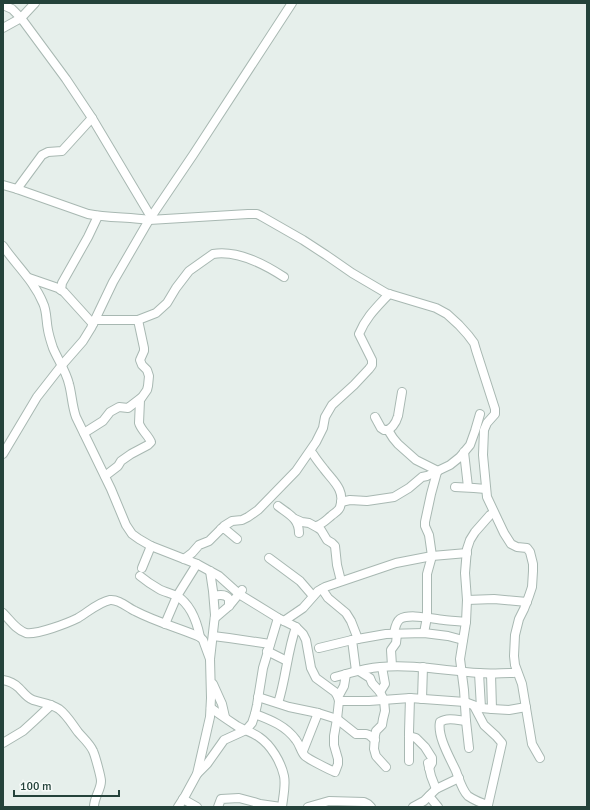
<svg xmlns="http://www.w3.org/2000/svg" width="590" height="810" viewBox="0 0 590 810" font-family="Signika,sans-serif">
  <rect width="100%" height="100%" fill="#e6efeb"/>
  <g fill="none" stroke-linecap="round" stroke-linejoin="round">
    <g stroke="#a8b8b2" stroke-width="10">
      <g id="minor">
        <polyline points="3,5 12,9 21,18 66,79 92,118 151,217"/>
        <polyline points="3,28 21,18 35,3"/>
        <path d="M3,185l14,4 71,25c20,4 41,3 61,6l99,-6h9l4,2 42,24 23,15 26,18 34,20 50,15 11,6 12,11 9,10 6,8 2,7 19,59v5l-8,9 -3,7 -1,25 4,42 17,36 7,11 6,3 10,1 3,4 3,12v7l-1,16 -3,9 -5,13 -5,10 -4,16 -1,21 1,9 7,19 10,60 8,14"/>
        <polyline points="17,189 42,155 48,152 62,151 92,118"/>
        <path d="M3,246c13,19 31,35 40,57 4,8 3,18 5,27 1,6 3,12 5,18 5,12 13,23 16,36 3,11 3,22 7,33l35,72 15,36 6,9 7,5 12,7 46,18 22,12 20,18 39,24 18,9 7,7 3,6 5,28 5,10 19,14 3,5 1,4 -2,18 -3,17v9l4,14v5l-3,8c-5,-2 -27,-13 -30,-16 -4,-4 -5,-11 -9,-16 -10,-14 -25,-20 -41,-26"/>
        <polyline points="29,278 58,288 64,292 93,324"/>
        <polyline points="61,290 62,283 88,237 98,216"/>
        <path d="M95,320h43l18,-7 11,-10 9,-15 13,-17 24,-17c25,-4 51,10 71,23"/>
        <path d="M375,417l6,11 3,2c7,1 12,-7 14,-14l4,-24"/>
        <polyline points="388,430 393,438 398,444 416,460 438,471"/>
        <polyline points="84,433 103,421 110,412 119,407 128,408 141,398"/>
        <polyline points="464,452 468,487"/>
        <polyline points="3,454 37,397 62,365 83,341 91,328 113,282 149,220 193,155 292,3"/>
        <path d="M313,454c3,5 7,10 11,15 8,11 22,21 16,38 -1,4 -6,6 -9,9 -5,4 -8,8 -15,10"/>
        <path d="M105,476l13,-10 3,-5 10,-7 17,-9 3,-3c-3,-7 -10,-12 -12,-19l1,-23 7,-10 1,-4 1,-10 -2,-6 -5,-5 -2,-5 4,-9v-3l-6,-28"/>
        <polyline points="455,487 474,488 486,489"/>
        <polyline points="341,502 350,500 367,501 394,497 409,488 422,477 427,476 450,465 460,457 470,445 475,431 480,414"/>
        <path d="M278,506c10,8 21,12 21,27"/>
        <polyline points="295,519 302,522 309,523 318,528 321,530 327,540 332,543 335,546 337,565 341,581"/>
        <polyline points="221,529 225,529 237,539"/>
        <polyline points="269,558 300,581 313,596"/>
        <path d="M184,559l8,-6 7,-8 10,-4 15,-15 8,-5 10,-1 6,-3 10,-7 38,-39 20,-29 7,-14 2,-11 7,-12 22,-20 15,-16 3,-4v-5l-13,-26c7,-17 18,-27 30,-40"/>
        <polyline points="142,568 151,546"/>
        <path d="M140,576c6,5 12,9 19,13 5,3 12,4 18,7 13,8 20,26 23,41"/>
        <polyline points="322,589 328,598 346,613 351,621 358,639"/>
        <path d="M214,596c4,-1 12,-2 15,3 0,1 0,6 0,7"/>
        <polyline points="467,600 494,599 527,602"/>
        <path d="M3,613c7,7 13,17 23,20 11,2 42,-10 52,-15 10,-6 21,-16 32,-18 9,-1 18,8 25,11 21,11 44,17 65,26l3,3 7,19"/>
        <polyline points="215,618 229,606 242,590"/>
        <polyline points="284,621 303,608 318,591 325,587 396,563 432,556 467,553"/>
        <polyline points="165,624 177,596 197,564"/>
        <path d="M394,633c1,-5 2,-11 6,-14 10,-6 32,0 44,1 7,1 14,1 22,2"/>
        <polyline points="424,633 427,617 427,574 432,556 429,535 425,526 425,522 431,494 437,472"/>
        <polyline points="213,636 229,638 270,644"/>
        <polyline points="352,640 356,671"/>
        <polyline points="319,648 352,640 386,634 424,633 448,636 463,640"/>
        <polyline points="267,651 287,661"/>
        <polyline points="392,666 391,650 396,643 397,634"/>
        <polyline points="359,671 370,678 372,683 380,692 384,700 385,711 383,719 382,725 376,731 375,735 374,749 376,756 386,767"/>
        <polyline points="479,673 481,708"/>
        <polyline points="491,674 492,709"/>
        <path d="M335,677c15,-4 30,-9 45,-10 34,-3 66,4 99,6 11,1 22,0 34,0l4,-1"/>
        <path d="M3,680c6,1 12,4 16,8 4,4 8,10 14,12 9,3 17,3 26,9 8,6 13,15 19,23 5,6 12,12 15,19 2,4 8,26 8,30 0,9 -7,16 -7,26"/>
        <polyline points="213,684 222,704 225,717"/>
        <polyline points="380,692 385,684 382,667"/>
        <polyline points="258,697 289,707 318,713 337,719 356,734 366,734 369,735 375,740"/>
        <polyline points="338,697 344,686 346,674"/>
        <polyline points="422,699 423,667"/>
        <polyline points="339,701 369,701 410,698 465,702 481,708 492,709 509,710 526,707"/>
        <path d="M278,703c8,-24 9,-51 18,-76"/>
        <polyline points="474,706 484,725 496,736 502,743 488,805 486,807"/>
        <path d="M211,708c8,6 17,12 26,18 7,4 15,6 22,11 12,8 22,25 25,39 2,10 -1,21 -2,31"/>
        <path d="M466,721c-9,-1 -18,-4 -26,1 -3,14 10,36 16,49 3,8 6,19 12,25 6,4 13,7 20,9"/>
        <polyline points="409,736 416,738 425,747 432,758 432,763 429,768"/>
        <polyline points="3,743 23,731 34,721 51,705"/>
        <polyline points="469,748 466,721 464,690 460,659 466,622 467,600 465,573 467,549 470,540 475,532 490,515 494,513"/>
        <polyline points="303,751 318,713"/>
        <polyline points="409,761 409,732 410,698"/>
        <polyline points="428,763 431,776 436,789"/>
        <polyline points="197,774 207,764 224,740 246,730 252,723 255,714 257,705 263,668 278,618"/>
        <polyline points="429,796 438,807"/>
        <polyline points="183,799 197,807"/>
        <polyline points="178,807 185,796 197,774 210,717 211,698 210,659 215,615 213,591 210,571"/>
        <polyline points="218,807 221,799 239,798 254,802 260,804 281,807"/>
        <polyline points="308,807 329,801 364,802 368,804 371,807"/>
        <polyline points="413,807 424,801 436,789 459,778"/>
      </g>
    </g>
    <use href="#minor" stroke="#fff" stroke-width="8"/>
  </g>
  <rect width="590" height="810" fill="none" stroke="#24423a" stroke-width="8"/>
  <path d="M14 790v6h105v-6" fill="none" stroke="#24423a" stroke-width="2"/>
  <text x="20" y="790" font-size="12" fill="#24423a" stroke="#f7fbf9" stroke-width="3" paint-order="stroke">100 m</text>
</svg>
